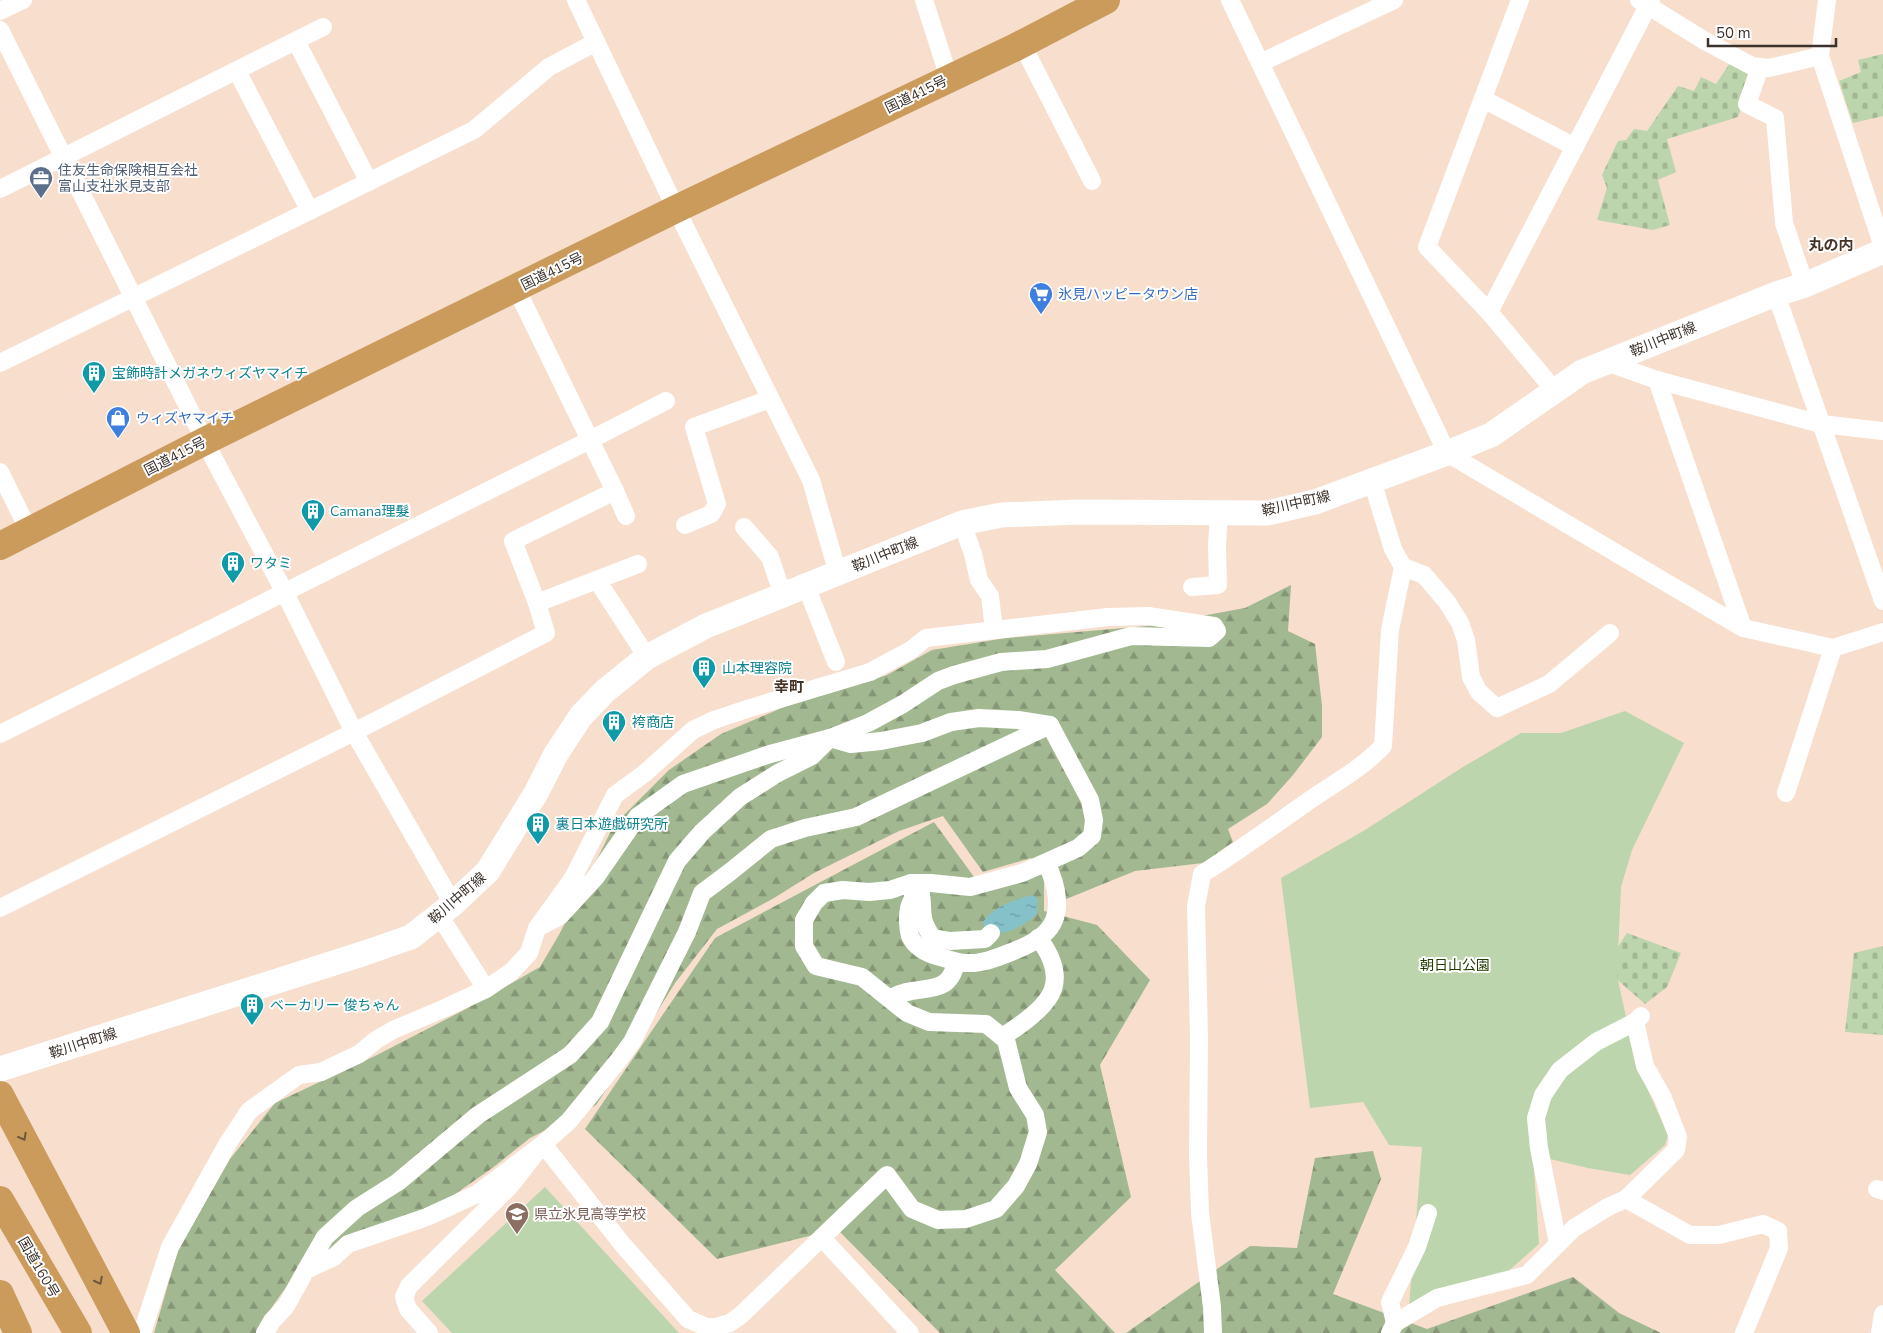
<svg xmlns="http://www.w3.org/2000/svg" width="1883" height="1333" viewBox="0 0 1883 1333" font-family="'Nunito Sans','Noto Sans JP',sans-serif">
  <defs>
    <pattern id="forest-firs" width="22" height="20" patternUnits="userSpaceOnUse" patternTransform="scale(1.25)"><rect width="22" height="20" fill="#a1b890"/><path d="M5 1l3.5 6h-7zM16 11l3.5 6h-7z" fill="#849676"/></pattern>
    <pattern id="cemetery-stones" width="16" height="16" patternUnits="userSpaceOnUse" patternTransform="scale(1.25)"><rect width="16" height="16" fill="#bdd5ac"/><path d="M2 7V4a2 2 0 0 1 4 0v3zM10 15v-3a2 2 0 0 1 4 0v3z" fill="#a3b794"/></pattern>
    <pattern id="water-ripples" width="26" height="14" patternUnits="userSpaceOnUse" patternTransform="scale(1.25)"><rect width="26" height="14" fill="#85c1c8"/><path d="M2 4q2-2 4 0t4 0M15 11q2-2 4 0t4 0" fill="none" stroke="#6e9da3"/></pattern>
  </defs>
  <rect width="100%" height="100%" fill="#f7decd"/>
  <g fill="url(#forest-firs)">
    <polygon points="1291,585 1288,631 1315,644 1322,706 1322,737 1293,775 1267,804 1228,829 1233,842 1203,863 1135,871 1059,902 1044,880 1044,911 1097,925 1150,980 1100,1065 1131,1197 1055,1270 1115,1333 940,1333 837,1229 717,1259 585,1129 715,938 934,822 977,881 1041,875 1031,858 983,872 943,816 899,831 814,873 774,898 717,929 675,983 636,1046 596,1105 530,1138 491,1169 438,1206 307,1258 274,1304 256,1333 154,1333 178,1250 230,1159 275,1103 375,1056 466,1009 540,967 560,933 614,825 669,770 721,734 784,707 887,675 932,650 1006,638 1147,626 1245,608"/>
    <polygon points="1373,1151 1381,1179 1333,1294 1427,1329 1573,1277 1619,1313 1661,1333 1126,1333 1250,1246 1297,1248 1315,1158"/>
  </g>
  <g fill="url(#cemetery-stones)">
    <polygon points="1883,54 1883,116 1853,123 1839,81 1861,72 1858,60"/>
    <polygon points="1732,60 1754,72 1738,117 1667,139 1676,172 1658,180 1670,225 1653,230 1597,220 1607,188 1602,175 1618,141 1626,140 1634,129 1647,131 1678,86 1694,91 1701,77 1716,84"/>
    <polygon points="1627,933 1681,953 1667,987 1645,1004 1604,968"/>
    <polygon points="1883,946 1883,1035 1845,1032 1854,953"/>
  </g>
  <g fill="#bdd5ac">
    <polygon points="1625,711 1684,743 1632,850 1621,887 1617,976 1637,1066 1668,1135 1665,1145 1630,1175 1588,1168 1533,1155 1539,1244 1505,1274 1409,1307 1422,1147 1389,1145 1363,1102 1310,1108 1281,878 1365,830 1463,767 1521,733 1561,733"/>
    <polygon points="545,1187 679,1333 452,1333 422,1301"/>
  </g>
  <path fill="url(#water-ripples)" d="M1032,895l6,4 -1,15c-14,12 -33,24 -52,17l-2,-9c11,-16 31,-22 49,-27z"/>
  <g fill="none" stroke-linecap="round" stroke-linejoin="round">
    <g stroke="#fff" stroke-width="18">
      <polyline points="576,0 676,209 811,480 838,574"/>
      <polyline points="924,0 949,78"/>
      <polyline points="1230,0 1447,453 1743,628 1833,648 1883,632"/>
      <polyline points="1520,0 1427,247 1489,312 1555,391"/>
      <polyline points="1639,0 1705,41 1752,66 1769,68 1820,56"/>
      <polyline points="1827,0 1820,56 1883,247"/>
      <polyline points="0,11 23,0"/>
      <polyline points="0,30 214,459 285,593 354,732 453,904"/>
      <polyline points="296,41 369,182"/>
      <polyline points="1022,44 1092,181"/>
      <polyline points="1260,63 1394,0"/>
      <polyline points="1760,67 1747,104 1775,118 1784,223 1805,285"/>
      <polyline points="237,71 310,211"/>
      <polyline points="1483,99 1575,147"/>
      <polyline points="0,189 323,27"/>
      <polyline points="1776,294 1883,601"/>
      <polyline points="1489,312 1651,0"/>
      <polyline points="1606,362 1657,380 1821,424 1883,431"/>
      <polyline points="0,363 474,130 549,67 596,42"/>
      <polyline points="1657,380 1743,628"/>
      <polyline points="0,472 29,531"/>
      <polyline points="615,491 590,440 666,401"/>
      <polyline points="962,523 973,554 979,580 990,596 994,630"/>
      <polyline points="685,525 711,514 717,504 694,427 770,399"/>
      <polyline points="744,527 770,557 783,596"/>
      <polyline points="1403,567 1424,575 1447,602 1460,623 1466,640 1471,677 1479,692 1497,708 1549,684 1610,633"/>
      <polyline points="597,580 647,657"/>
      <polyline points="806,586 836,662"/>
      <polyline points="1192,587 1218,585 1217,546 1219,512"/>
      <polyline points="537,603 513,541 615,491 626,516"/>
      <polyline points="0,734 590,440 516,288"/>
      <polyline points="1786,793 1833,648"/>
      <path d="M911,883c1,5 2,11 2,15 -1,4 -4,7 -4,11 -2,7 -1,20 1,27 6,13 18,18 30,21 9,2 17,6 26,6 17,1 33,-6 48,-12 10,-4 22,-9 30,-17 21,-18 13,-50 2,-71"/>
      <path d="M920,888c5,23 -3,28 13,50l17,3 35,-2 6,-6"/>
      <polyline points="0,908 354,732 546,633 537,603 638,564"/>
      <polyline points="439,915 486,989 511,972 529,953 537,928 573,878 615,795 645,773 693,730 714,720 750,708 870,672 911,650 926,638 1108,617 1148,616 1214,626 1217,631 1209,638 1131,636 1047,659 1001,662 954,675 938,681 903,704 868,723 830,738 770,754 683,784 638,816 595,878 560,916 537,928"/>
      <path d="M891,998c27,-16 58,2 65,-36"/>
      <path d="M1002,1037c16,-10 45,-29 51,-48 6,-18 -4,-38 -15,-51"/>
      <polyline points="1877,1189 1883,1191"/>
      <polyline points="1626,1199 1676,1150 1678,1137 1663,1098 1645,1066 1635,1022 1641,1016"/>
      <polyline points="822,1238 910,1333"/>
      <polyline points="1558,1244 1539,1148 1536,1118 1543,1095 1560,1070 1596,1042 1635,1022"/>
      <polyline points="306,1270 325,1237 357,1208 398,1182 478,1115 570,1055 600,1022 677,861 702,832 740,797 778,773 812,756 830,738 851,744 881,741 922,733 951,722 979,718 1018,720 1050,725"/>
      <polyline points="1395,1323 1390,1302 1417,1247 1428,1213"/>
      <polyline points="142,1333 170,1247 228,1143 249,1111 299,1075 321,1072 359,1054 376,1040 393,1030 445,1008 486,989"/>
      <polyline points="265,1333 272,1321 286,1306 306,1270 334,1257 348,1244 427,1217 477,1194 543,1144 623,1245 688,1319 706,1327 716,1327 730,1323 741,1315 887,1175 912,1209 938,1220 966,1219 996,1209 1016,1186 1028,1164 1038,1132 1035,1115 1018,1088 1006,1040 986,1024 929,1022 907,1013 862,977 816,966 804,946 804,920 814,903 824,893 843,890 869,892 890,890 911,883 931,883 970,887 1022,873 1078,848 1092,836 1094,820 1090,800 1050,725 856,817 805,828 771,839 730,872 702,893 687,932 632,1042 618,1061 569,1121 543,1144 510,1186 409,1286 404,1297 408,1309 429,1333"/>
      <path d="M1213,1333l-1,-26 -12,-94 -2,-57 1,-117 -3,-133 6,-32c37,-23 72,-49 108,-74 26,-18 51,-31 73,-54l7,-116 13,-63 -10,-18 -21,-68"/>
      <polyline points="1390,1333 1395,1323 1437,1298 1527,1275 1574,1228 1608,1207 1626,1199 1690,1235 1719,1235 1763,1224 1778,1231 1779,1248 1744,1333"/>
      <polyline points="1880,1333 1883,1314"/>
    </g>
    <polyline stroke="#fff" stroke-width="25" points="0,1069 362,954 411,937 453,904 488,871 536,793 556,754 581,716 605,691 647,657 706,626 962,523 1001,515 1077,512 1267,513 1315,502 1447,453 1491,435 1582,372 1776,294 1805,285 1883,251"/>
    <g stroke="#cb9b5b" stroke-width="28">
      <polyline points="0,546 205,441 676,209 1014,48 1106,0"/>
      <polyline points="0,1095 126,1333"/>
      <polyline points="0,1200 78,1333"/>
      <polyline points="0,1294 18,1333"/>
    </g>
  </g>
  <defs><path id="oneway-chevron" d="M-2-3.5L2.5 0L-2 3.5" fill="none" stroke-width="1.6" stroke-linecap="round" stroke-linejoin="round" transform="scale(1.25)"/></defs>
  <g stroke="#6e573c">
    <use href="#oneway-chevron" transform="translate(23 1137) rotate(61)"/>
    <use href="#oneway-chevron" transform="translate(99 1281) rotate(63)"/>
  </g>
  <defs>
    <g id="office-pin" transform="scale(1.25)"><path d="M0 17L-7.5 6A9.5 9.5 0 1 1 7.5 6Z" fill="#5c6f8a" stroke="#fff"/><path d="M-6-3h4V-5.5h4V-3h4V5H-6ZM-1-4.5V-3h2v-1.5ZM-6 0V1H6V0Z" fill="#fff"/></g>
    <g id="supermarket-pin" transform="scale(1.25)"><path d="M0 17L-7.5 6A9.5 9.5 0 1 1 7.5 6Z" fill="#3f7fe0" stroke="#fff"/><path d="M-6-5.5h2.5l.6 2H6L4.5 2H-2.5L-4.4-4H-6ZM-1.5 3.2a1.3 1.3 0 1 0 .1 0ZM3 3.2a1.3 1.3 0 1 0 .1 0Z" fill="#fff"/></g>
    <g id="building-pin" transform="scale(1.25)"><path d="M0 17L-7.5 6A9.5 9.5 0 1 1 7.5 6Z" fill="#0f9aa8" stroke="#fff"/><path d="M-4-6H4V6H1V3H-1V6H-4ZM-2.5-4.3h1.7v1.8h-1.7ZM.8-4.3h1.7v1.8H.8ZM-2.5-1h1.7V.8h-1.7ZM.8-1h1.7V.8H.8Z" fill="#fff"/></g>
    <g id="shop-pin" transform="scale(1.25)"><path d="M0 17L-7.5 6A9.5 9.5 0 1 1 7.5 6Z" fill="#3f7fe0" stroke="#fff"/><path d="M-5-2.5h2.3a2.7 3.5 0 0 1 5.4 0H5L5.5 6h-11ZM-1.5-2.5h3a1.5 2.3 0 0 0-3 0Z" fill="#fff"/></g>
    <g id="school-pin" transform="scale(1.25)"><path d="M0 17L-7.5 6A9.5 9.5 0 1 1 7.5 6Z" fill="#8d6e63" stroke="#fff"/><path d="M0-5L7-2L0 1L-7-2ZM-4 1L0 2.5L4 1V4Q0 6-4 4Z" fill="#fff"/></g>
  </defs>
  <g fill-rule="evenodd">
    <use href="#office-pin" x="41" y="178"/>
    <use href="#supermarket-pin" x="1041" y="294"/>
    <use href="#building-pin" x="94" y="373"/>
    <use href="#shop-pin" x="118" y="418"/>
    <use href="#building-pin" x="313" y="511"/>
    <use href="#building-pin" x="233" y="563"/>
    <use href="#building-pin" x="704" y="668"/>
    <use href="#building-pin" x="614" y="722"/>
    <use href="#building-pin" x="538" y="824"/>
    <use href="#building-pin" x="252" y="1005"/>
    <use href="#school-pin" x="517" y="1214"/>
  </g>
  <g text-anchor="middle" stroke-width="4" stroke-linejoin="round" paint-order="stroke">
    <g font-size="14" fill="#3c322c" stroke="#fff">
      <text transform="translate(916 94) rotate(-26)" y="5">国道415号</text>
      <text transform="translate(552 271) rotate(-26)" y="5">国道415号</text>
      <text transform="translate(1663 339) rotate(-22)" y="5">鞍川中町線</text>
      <text transform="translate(175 456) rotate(-27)" y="5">国道415号</text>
      <text transform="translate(1296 503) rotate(-13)" y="5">鞍川中町線</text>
      <text transform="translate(885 554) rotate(-22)" y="5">鞍川中町線</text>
      <text transform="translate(457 898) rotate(-41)" y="5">鞍川中町線</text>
      <text transform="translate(83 1043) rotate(-18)" y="5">鞍川中町線</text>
      <text transform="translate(39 1267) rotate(60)" y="5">国道160号</text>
    </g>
    <g font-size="14" fill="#4e5e75" stroke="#fff" text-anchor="start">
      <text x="58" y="175">住友生命保険相互会社<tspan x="58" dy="16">富山支社氷見支部</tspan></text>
    </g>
    <g font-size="14" fill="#366cbe" stroke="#fff" text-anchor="start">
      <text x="1058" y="299">氷見ハッピータウン店</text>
      <text x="136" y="423">ウィズヤマイチ</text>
    </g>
    <g font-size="14" fill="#0d838f" stroke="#fff" text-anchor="start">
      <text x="112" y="378">宝飾時計メガネウィズヤマイチ</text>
      <text x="330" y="516">Camana理髮</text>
      <text x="250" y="568">ワタミ</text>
      <text x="722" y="673">山本理容院</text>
      <text x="632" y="727">袴商店</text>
      <text x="556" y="829">裏日本遊戯研究所</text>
      <text x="270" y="1010">ベーカリー 俊ちゃん</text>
    </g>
    <g font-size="14" fill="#223f00" stroke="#fff">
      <text x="1455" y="970">朝日山公園</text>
    </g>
    <g font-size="14" fill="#785e54" stroke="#fff" text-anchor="start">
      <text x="534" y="1219">県立氷見高等学校</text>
    </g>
    <g font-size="15" font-weight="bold" fill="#463325" stroke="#fff">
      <text x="1831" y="250">丸の内</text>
      <text x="789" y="692">幸町</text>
    </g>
  </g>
  <path d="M1708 38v8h128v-8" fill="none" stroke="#3c322c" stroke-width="2.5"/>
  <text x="1716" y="38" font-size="15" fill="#3c322c" stroke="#ffffff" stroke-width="4" paint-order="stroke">50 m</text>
</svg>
